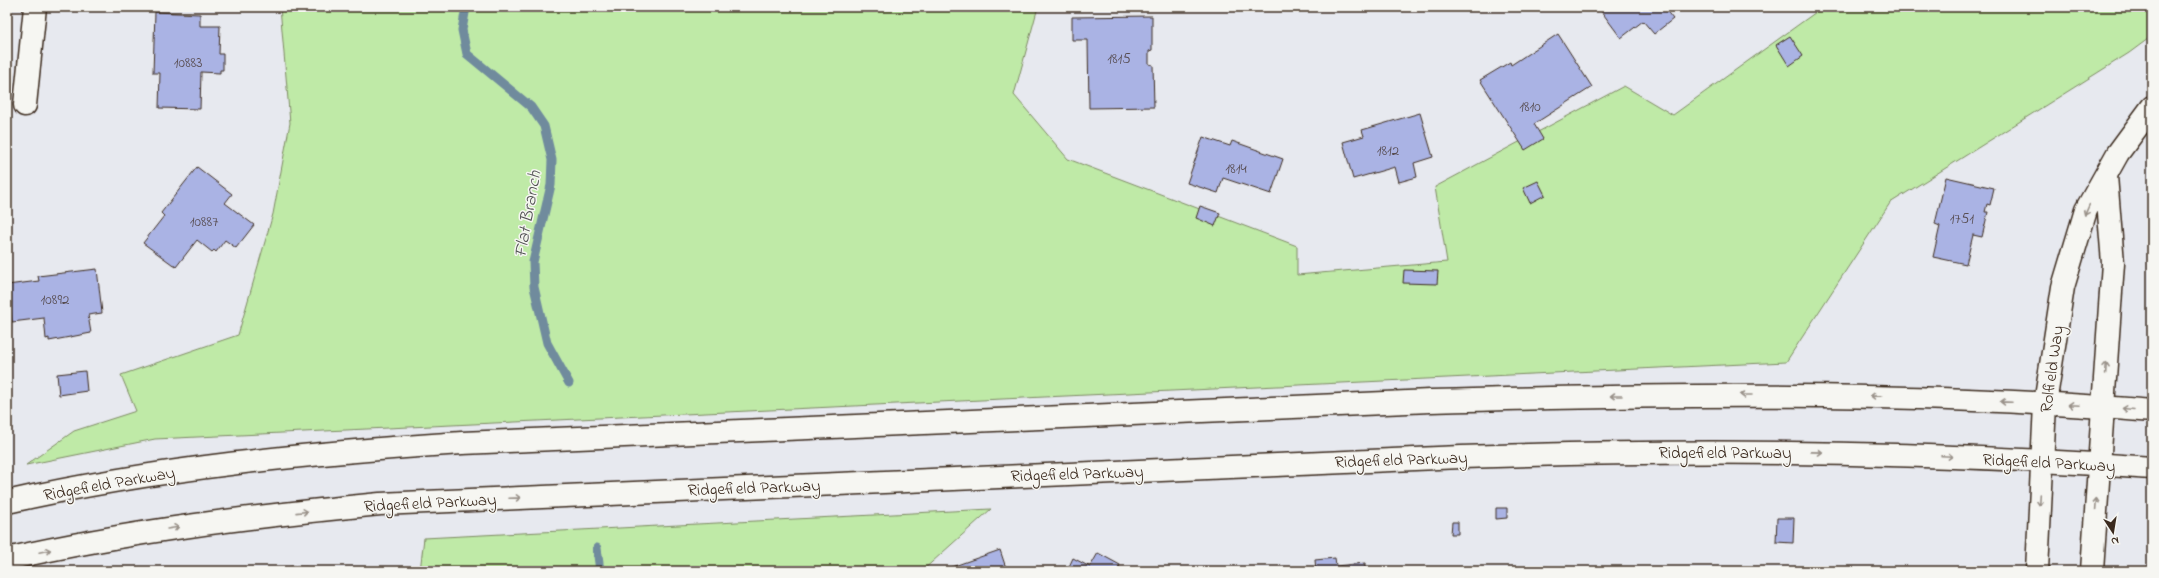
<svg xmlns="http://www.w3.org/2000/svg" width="2159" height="578" viewBox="0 0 2159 578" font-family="'Indie Flower',sans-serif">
  <rect width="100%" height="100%" fill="#e7e9ef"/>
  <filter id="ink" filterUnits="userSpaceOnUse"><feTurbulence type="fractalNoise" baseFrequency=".025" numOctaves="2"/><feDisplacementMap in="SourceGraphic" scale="8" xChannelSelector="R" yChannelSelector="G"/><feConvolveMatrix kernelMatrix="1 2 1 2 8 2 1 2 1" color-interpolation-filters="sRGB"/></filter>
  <g filter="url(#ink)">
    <g fill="#bfeaa7" stroke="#7d8a62">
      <polygon points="280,7 1038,7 1014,95 1068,159 1297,246 1297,275 1447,262 1435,187 1624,86 1673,115 1823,7 2152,7 2152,36 2129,53 1890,203 1786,362 155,439 26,465 74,431 136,411 121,375 238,335 273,214 290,123"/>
      <polygon points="991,509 922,571 420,571 424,538"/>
    </g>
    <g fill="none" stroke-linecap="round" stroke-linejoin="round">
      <g stroke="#6f8b9d" stroke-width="9">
        <polyline points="466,7 462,30 467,54 531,107 544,126 552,160 551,185 533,262 534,287 547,343 569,383"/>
        <polyline points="597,548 600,571"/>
      </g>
    </g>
    <g fill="#aab3e4" stroke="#3b2a1e">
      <polygon points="1606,7 1667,7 1665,9 1673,19 1654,34 1643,21 1621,38 1601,11"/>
      <polygon points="155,12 200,14 200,26 220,26 219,54 223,54 223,70 220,70 220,73 201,72 200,109 159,108 160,73 153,73"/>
      <polygon points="1152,16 1152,50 1149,51 1149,64 1153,65 1154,107 1089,108 1088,40 1072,40 1072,17"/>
      <polygon points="1558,34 1592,87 1534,124 1543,139 1525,150 1480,80 1510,62 1511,65"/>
      <polygon points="1790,36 1803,56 1789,66 1776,45"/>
      <polygon points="1420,113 1433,157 1414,163 1417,177 1399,182 1395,167 1353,179 1343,142 1364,136 1362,130"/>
      <polygon points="1203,137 1230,146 1232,141 1283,159 1271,194 1223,178 1218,193 1187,183"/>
      <polygon points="197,167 232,194 225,203 254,225 236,248 225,240 216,252 214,250 212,252 197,240 176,267 143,243 164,216 161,213"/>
      <polygon points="1946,177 1994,188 1990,205 1987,204 1985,212 1988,212 1982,237 1973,235 1966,264 1933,257 1940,226 1935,224"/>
      <polygon points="1538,181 1545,195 1530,203 1523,188"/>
      <polygon points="1200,206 1220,213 1215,226 1196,218"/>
      <polygon points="97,269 102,313 88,315 91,333 49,341 49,338 46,339 44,318 12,322 7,285 39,281 38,276"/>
      <polygon points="1404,270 1438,271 1437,284 1403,283"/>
      <polygon points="85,371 87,391 59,395 57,374"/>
      <polygon points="1496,508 1507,508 1507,518 1496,519"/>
      <polygon points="1777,518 1794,518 1793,543 1776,542"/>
      <polygon points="1452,522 1458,522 1458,534 1451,534"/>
      <polygon points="1000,550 1007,571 940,571"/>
      <polygon points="1098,553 1120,565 1117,571 1067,571 1073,558 1090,567"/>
      <polygon points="1335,558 1336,566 1365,563 1365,571 1307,571 1316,570 1315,560"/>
      <rect x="290" y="567" width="17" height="4"/>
    </g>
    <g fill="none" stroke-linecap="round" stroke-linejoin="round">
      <g stroke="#3b2a1e" stroke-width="25">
        <g id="minor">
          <polyline points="25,105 35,7"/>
          <polyline points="2045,404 2063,287 2086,210 2118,153 2152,107"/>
          <polyline points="2103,407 2113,263 2106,176"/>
        </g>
      </g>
      <g stroke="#3b2a1e" stroke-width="25">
        <g id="tertiary">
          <polyline points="2037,571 2045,404"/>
          <polyline points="2092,571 2103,407"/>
        </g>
      </g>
      <g stroke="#3b2a1e" stroke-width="25">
        <g id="secondary">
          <path d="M7,502c150,-34 302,-49 455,-59l968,-42c241,-7 482,-10 722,10"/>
          <path d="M7,559c123,-28 248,-43 373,-55l1081,-47c231,-8 461,-6 691,11"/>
        </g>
      </g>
      <use href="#minor" stroke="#f6f6f2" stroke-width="22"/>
      <use href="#tertiary" stroke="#f6f6f2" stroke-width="22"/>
      <use href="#secondary" stroke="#f6f6f2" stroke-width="22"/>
    </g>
    <defs><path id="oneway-shaft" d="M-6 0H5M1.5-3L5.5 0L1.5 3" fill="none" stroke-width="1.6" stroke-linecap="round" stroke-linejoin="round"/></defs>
    <g stroke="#989088">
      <use href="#oneway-shaft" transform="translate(2087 210) rotate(114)"/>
      <use href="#oneway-shaft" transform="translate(2106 368) rotate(-86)"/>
      <use href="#oneway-shaft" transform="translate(1746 395) rotate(-180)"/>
      <use href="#oneway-shaft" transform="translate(1616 396) rotate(180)"/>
      <use href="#oneway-shaft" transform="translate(1876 396) rotate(-178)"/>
      <use href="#oneway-shaft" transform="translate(2006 402) rotate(-178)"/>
      <use href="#oneway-shaft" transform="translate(2074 405) rotate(-177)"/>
      <use href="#oneway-shaft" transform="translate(2128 409) rotate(-175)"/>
      <use href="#oneway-shaft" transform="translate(1817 452) rotate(1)"/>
      <use href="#oneway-shaft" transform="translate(1947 456) rotate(3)"/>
      <use href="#oneway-shaft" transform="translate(515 498) rotate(-2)"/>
      <use href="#oneway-shaft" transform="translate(2040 500) rotate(93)"/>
      <use href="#oneway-shaft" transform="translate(2096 504) rotate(-86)"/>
      <use href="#oneway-shaft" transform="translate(302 512) rotate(-6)"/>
      <use href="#oneway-shaft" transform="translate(173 528) rotate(-9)"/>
      <use href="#oneway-shaft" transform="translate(45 551) rotate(-12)"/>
    </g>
  </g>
  <g text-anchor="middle" stroke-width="3" stroke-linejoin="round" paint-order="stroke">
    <g font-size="15" fill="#574c50">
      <text x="1119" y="63">1815</text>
      <text x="188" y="67">10883</text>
      <text x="1530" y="111">1810</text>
      <text x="1388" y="155">1812</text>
      <text x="1236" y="173">1814</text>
      <text x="1962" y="223">1751</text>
      <text x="204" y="226">10887</text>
      <text x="55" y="304">10892</text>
    </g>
    <g font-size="17" fill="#3b2a1e" stroke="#f6f6f2">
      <text transform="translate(2051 369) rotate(-82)" y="6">Rolfield Way</text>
      <text x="1725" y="458">Ridgefield Parkway</text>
      <text transform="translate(1401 459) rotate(-2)" y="6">Ridgefield Parkway</text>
      <text transform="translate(2049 462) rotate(3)" y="6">Ridgefield Parkway</text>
      <text transform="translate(1077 473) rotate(-2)" y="6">Ridgefield Parkway</text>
      <text transform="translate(109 483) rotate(-10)" y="6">Ridgefield Parkway</text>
      <text transform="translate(754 487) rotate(-2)" y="6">Ridgefield Parkway</text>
      <text transform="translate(430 502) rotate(-3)" y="6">Ridgefield Parkway</text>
    </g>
    <g font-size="18" font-style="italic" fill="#515253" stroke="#f6f6f2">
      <text transform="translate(527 214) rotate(-80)" y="6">Flat Branch</text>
    </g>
  </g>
  <rect width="2159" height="578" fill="none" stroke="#f6f6f2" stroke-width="24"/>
  <rect x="12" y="12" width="2135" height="554" fill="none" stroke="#3b2a1e" stroke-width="1.5" filter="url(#ink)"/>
  <g transform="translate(2113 532) rotate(168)" stroke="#f6f6f2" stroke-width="3" paint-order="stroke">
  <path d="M0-3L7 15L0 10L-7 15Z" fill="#3b2a1e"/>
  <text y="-6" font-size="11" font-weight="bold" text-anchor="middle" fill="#3b2a1e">N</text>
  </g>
</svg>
